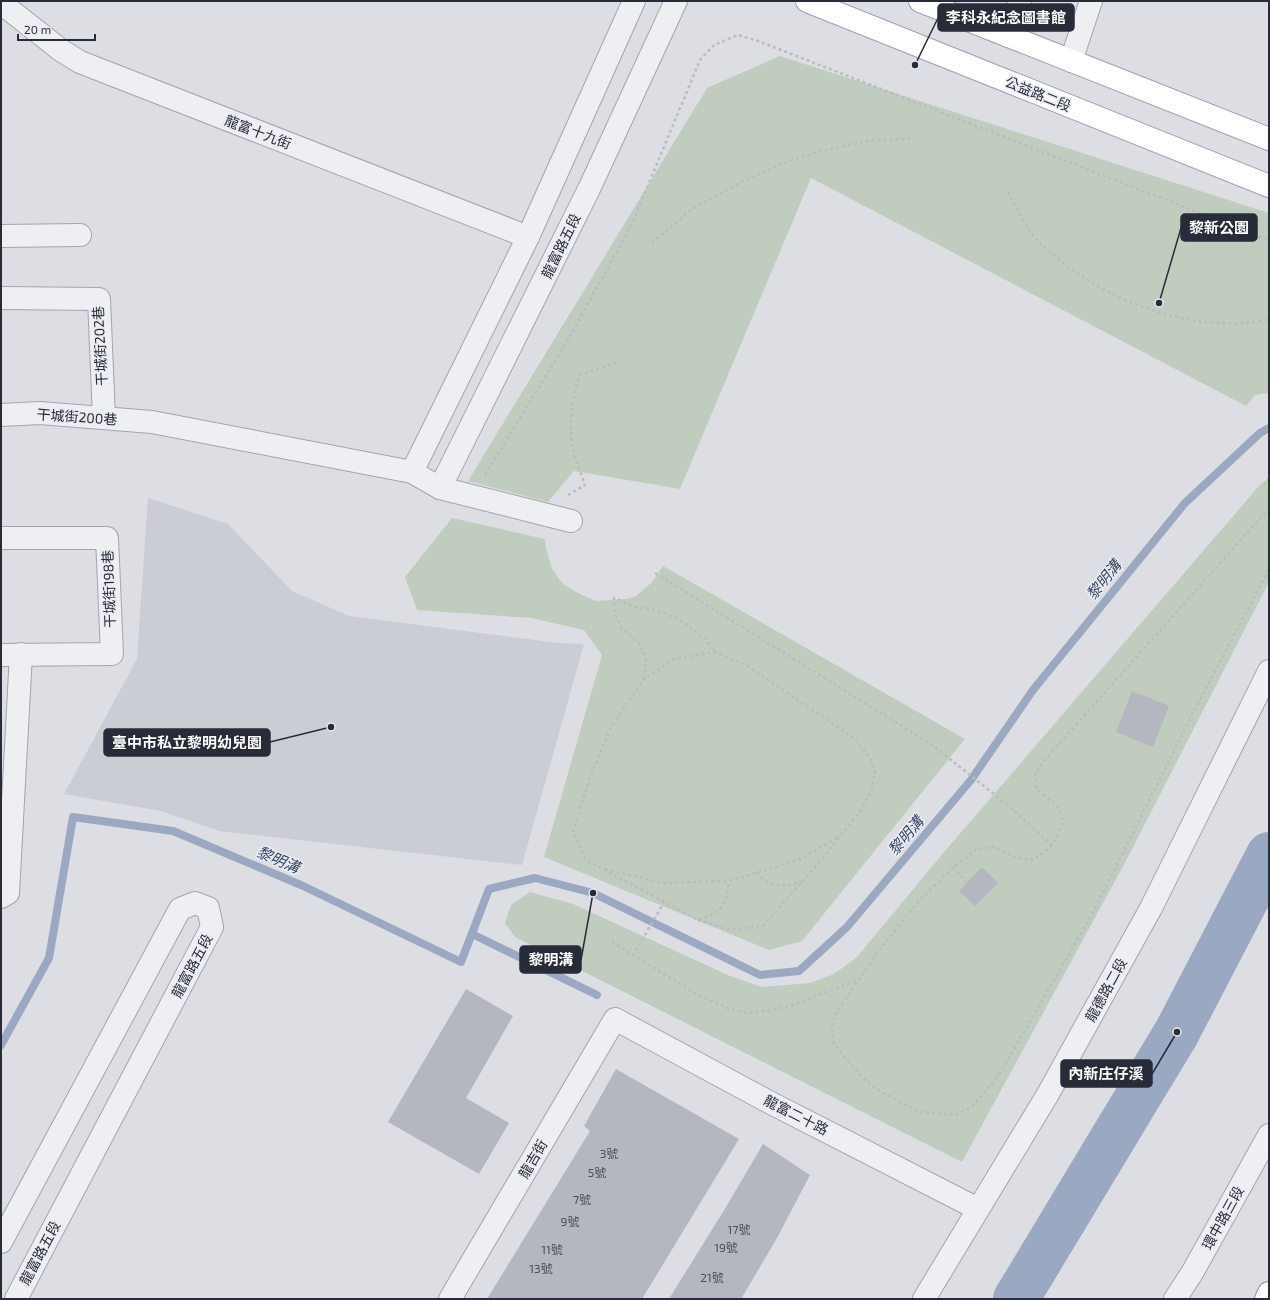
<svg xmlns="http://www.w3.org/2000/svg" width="1270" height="1300" viewBox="0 0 1270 1300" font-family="'Exo 2','Noto Sans TC',sans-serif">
  <rect width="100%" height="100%" fill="#dcdee4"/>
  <polygon fill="#cbcdd5" points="148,498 228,524 292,591 349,616 559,643 584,644 522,865 219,831 161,811 64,794 137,659"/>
  <g fill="#c0cdbe">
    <polygon points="780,56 1269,213 1269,393 1255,395 1246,406 811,178 680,489 574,471 548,502 468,481 707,88"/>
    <polygon points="1269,477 1269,582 1128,857 962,1162 604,982 515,937 505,923 511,905 530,892 573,904 730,976 762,987 810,983 834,974 857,957 945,851 1259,486"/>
    <polygon points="452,518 545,539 546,548 552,569 563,584 580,594 596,601 627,599 636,596 652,582 663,566 965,739 802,941 769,950 544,857 602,655 584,630 531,618 417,610 405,577"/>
  </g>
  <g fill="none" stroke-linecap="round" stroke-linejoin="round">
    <g stroke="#9ba8c1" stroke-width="8">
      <polyline points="472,934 597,995"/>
      <polyline points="1,1045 49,958 73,817 173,831 301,885 461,962 489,889 535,878 593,893 760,975 799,971 847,927 971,780 1033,690 1185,503 1260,433 1269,428"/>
    </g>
    <polyline stroke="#9ba8c1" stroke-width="46" points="1016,1299 1177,1032 1269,855"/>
  </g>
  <g fill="#b4b7c0">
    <polygon points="1132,691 1169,706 1153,747 1116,732"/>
    <polygon points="982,867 998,883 975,906 959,891"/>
    <polygon points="466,989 513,1016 466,1098 509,1123 479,1174 388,1122"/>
    <polygon points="616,1069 739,1139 642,1299 487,1299 590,1131 584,1126"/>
    <polygon points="763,1144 810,1175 777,1238 741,1299 669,1299 726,1207"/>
  </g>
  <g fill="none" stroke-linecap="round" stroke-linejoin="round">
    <g stroke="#a2a5ad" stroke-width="24">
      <g id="minor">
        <polyline points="1,3 62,51 80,62 528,237"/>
        <polyline points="1008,36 1020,1"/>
        <polyline points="1071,61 1091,1"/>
        <polyline points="1,236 80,235"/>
        <polyline points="1,298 99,299 104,418"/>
        <polyline points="1,415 40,413 152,422 412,472 440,488 571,521"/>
        <polyline points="412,472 528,237 634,1"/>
        <polyline points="440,488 589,189 676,1"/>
        <polyline points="1,538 107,538 112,654 1,655"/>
        <polyline points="1,897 8,893 21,654"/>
        <polyline points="1,1242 180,909 195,903 208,908 212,927 16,1299"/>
        <polyline points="450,1299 615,1019 769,1102 978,1209"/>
        <polyline points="924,1299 1048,1094 1151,908 1269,671"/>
        <polyline points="1175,1299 1192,1273 1269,1135"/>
      </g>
    </g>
    <g stroke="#9da2af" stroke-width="24">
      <g id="major">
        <polyline points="807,1 1269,186"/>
        <polyline points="920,1 1269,139"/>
      </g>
    </g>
    <g stroke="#868b99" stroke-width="24">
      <polyline id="highway" points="1266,1299 1269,1293"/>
    </g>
    <g stroke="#bbbcc3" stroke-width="2.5" stroke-dasharray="3 3" stroke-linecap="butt">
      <path d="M1008,192c7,14 19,38 30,49 56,56 152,96 231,78"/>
      <polyline points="652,243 692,209 745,180 786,162 818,152 867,141 915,138"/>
      <polyline points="485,475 569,338 632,224 700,60 714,45 738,35 758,41 1269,240"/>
      <path d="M568,495l17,-10c-4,-12 -9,-24 -12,-36 -5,-25 -1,-50 7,-74l38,-13"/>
      <path d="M655,573l276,171 79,63 42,38c4,-7 8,-14 10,-21 3,-15 -14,-26 -25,-34l-2,-15 9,-14 225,-253"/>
      <polyline points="644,679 646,661 641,645 620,626 615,612 614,598 635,607 656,610 678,619 706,639 715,652"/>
      <polyline points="1052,845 1034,860 1016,858 995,847 976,849 947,873 916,904 875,956 846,998 836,1014 832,1025 834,1044 858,1073 876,1089 919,1112 955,1115 973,1106 999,1075 1090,918 1193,713 1269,569"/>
      <polyline points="953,867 967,883"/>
      <polyline points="605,869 662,883 729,881 801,859 840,836"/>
      <path d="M756,873c16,15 28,15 47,8"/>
      <path d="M698,920l29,9 20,-1 17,-3 46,-52 49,-60 13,-25 3,-16 -5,-14 -16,-20 -108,-73 -31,-13 -41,7 -30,20 -33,48 -22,53 -16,52 13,28 112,60c25,-8 28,-14 31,-39"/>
      <polyline points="612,942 695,993 727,1008 748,1013 776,1009 796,1004 858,980"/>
      <polyline points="633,956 664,902"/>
    </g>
    <use href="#minor" stroke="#eeeff3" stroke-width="22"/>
    <use href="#major" stroke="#fff" stroke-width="22"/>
    <use href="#highway" stroke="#fff" stroke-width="22"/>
  </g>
  <g text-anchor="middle" stroke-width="3" stroke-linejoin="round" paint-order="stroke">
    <g font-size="12" fill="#4b4f5b">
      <text x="609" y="1158">3號</text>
      <text x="597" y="1177">5號</text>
      <text x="582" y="1204">7號</text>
      <text x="570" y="1226">9號</text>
      <text x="739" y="1234">17號</text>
      <text x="726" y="1252">19號</text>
      <text x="552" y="1254">11號</text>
      <text x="541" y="1273">13號</text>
      <text x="712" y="1282">21號</text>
    </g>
    <g font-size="14" fill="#282c39" stroke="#ebedf2">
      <text transform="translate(1038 94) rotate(22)" y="5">公益路二段</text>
      <text transform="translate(258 132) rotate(21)" y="5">龍富十九街</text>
      <text transform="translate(561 246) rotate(-64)" y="5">龍富路五段</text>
      <text transform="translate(100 346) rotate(-93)" y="5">干城街202巷</text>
      <text transform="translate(77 417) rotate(4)" y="5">干城街200巷</text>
      <text transform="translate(109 589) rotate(-92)" y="5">干城街198巷</text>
      <text transform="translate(192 966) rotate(-62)" y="5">龍富路五段</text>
      <text transform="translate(1106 990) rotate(-61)" y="5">龍德路二段</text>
      <text transform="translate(796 1115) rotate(27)" y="5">龍富二十路</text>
      <text transform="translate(533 1159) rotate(-60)" y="5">龍吉街</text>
      <text transform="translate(1223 1218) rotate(-61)" y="5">環中路三段</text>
      <text transform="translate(40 1253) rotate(-62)" y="5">龍富路五段</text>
    </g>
    <g font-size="15" font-style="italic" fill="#374667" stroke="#ebedf2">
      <text transform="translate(1104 580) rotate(-51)" y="5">黎明溝</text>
      <text transform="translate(906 836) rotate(-50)" y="5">黎明溝</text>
      <text transform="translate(278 860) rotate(23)" y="5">黎明溝</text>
    </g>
  </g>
  <path fill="none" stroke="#282c39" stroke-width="1.5" d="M915 65L938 18M1159 303L1181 228M331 727L270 742M593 893L581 960M1177 1032L1152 1074"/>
  <g fill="#282c39" stroke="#ebedf2" stroke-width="1.5">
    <circle cx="915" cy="65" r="4"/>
    <circle cx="1159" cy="303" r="4"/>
    <circle cx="331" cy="727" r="4"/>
    <circle cx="593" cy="893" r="4"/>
    <circle cx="1177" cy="1032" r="4"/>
  </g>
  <g fill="#282c39" stroke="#282c39" stroke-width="1.5">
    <rect x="938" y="4" width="136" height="27" rx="4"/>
    <rect x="1181" y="214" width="76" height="27" rx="4"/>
    <rect x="104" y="729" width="166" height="27" rx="4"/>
    <rect x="520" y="946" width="61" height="27" rx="4"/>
    <rect x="1061" y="1060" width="91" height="27" rx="4"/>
  </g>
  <g font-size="15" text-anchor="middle" font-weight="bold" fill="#fff">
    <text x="1006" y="23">李科永紀念圖書館</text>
    <text x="1219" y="233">黎新公園</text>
    <text x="187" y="748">臺中市私立黎明幼兒園</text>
    <text x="551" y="965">黎明溝</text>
    <text x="1106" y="1079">內新庄仔溪</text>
  </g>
  <rect width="1270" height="1300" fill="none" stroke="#282c39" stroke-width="4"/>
  <path d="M18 34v6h77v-6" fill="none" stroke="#282c39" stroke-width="2"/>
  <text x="24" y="34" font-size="12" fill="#282c39" stroke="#ebedf2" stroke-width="3" paint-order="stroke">20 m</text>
</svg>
